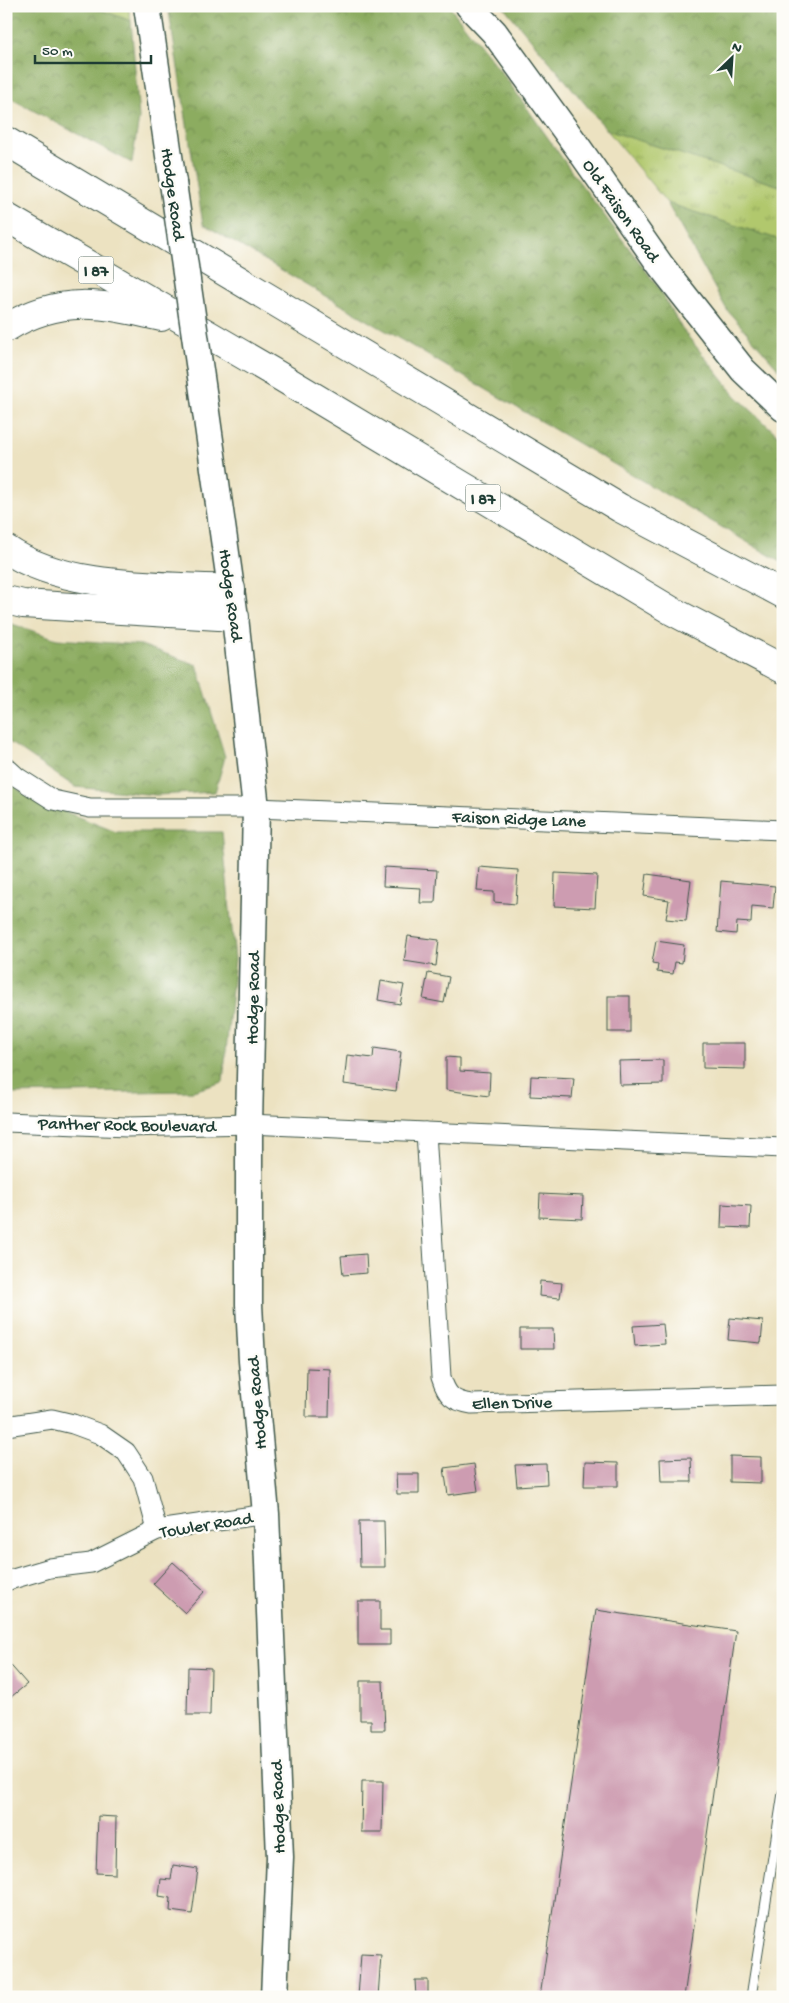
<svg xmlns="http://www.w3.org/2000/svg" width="789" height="2003" viewBox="0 0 789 2003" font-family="'Gochi Hand',sans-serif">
  <defs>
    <pattern id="grass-tufts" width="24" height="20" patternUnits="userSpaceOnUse" patternTransform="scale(1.25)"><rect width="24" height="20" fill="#b1c86d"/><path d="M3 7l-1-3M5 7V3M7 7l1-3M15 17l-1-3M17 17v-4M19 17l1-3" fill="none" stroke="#8fa45a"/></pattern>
    <pattern id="forest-crowns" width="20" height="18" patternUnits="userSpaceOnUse" patternTransform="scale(1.25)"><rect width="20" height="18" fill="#8cac60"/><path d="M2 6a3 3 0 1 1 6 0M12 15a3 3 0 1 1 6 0" fill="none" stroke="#728d50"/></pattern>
  </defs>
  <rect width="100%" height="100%" fill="#fdfcf7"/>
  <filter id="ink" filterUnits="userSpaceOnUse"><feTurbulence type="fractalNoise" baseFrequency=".02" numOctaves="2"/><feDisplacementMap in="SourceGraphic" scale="10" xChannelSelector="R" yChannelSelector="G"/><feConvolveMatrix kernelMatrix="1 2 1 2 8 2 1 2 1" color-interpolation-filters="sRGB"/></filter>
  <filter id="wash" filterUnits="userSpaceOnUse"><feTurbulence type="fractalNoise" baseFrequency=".0096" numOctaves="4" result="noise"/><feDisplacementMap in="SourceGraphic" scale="20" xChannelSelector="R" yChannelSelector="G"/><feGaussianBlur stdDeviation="1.12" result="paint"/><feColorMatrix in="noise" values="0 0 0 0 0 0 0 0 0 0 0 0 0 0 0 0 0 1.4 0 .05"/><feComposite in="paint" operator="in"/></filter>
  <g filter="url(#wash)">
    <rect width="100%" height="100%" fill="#ece2c1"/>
    <g fill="url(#grass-tufts)" stroke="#688250">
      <polygon points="90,6 128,6 131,21"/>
      <polygon points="607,130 783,187 783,241 667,203"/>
    </g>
    <g fill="url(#forest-crowns)" stroke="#56744a">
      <polygon points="6,6 90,6 131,21 139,118 132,163 6,96"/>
      <polygon points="168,6 449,6 508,81 574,175 658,287 682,329 736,396 783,440 783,563 203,224"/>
      <polygon points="503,6 783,6 783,187 607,130"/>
      <polygon points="667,203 783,241 783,374 727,310"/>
      <polygon points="6,622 57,639 141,645 197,665 225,757 215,792 156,795 75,787 6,740"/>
      <polygon points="6,780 28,797 116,832 222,832 235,959 223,1082 193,1091 6,1094"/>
    </g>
    <g id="blocks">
      <g fill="#cd9cb1">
        <polygon points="384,867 437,870 435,903 420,903 421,888 383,886"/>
        <polygon points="479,867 518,870 516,904 494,902 494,892 477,891"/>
        <polygon points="555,873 597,875 595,908 554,906"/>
        <polygon points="647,874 691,880 686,921 666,919 669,900 644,896"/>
        <polygon points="721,881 775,886 773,908 752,906 751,923 737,922 736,934 717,932"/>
        <polygon points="408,936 439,940 436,966 404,961"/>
        <polygon points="656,941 684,945 682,963 675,962 673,974 657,972 658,964 652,963"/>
        <polygon points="428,973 449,977 444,1003 423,999"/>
        <polygon points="381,981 404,985 400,1004 378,1000"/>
        <rect x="608" y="996" width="22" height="36"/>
        <polygon points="703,1043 745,1043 745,1069 703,1068"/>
        <polygon points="374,1048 401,1052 396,1091 344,1084 347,1055 373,1058"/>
        <polygon points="446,1057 460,1058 460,1071 490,1073 489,1096 446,1090"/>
        <polygon points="663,1060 663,1084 620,1085 619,1061"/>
        <polygon points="531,1076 574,1078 572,1098 530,1096"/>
        <polygon points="540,1194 583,1196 582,1219 539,1217"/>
        <polygon points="722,1204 751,1206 750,1228 721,1227"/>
        <polygon points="366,1254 367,1273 343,1275 341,1256"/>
        <polygon points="540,1281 562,1283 560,1298 539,1296"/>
        <polygon points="730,1318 763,1321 761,1343 728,1340"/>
        <polygon points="663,1324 665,1344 635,1346 633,1326"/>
        <polygon points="520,1329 553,1329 554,1349 520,1349"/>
        <polygon points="307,1368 330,1369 329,1417 306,1417"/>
        <polygon points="730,1456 761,1457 761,1483 730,1482"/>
        <polygon points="691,1458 692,1482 661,1482 660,1459"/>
        <polygon points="585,1462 618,1463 618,1486 584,1486"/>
        <polygon points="474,1464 478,1491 448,1495 444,1468"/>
        <polygon points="546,1464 547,1484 517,1486 515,1465"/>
        <polygon points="396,1474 419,1474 419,1494 397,1494"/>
        <polygon points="359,1521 384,1521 385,1567 360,1567"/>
        <polygon points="173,1562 205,1591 185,1613 153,1584"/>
        <polygon points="358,1601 380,1601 380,1630 390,1630 390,1645 358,1645"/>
        <polygon points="596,1610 736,1631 684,1997 540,1997"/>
        <polygon points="6,1660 27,1684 6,1701"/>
        <polygon points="188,1667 211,1668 210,1715 187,1715"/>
        <polygon points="360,1681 383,1681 385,1730 371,1730 371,1720 360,1720"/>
        <polygon points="362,1781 383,1781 382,1832 361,1832"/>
        <polygon points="98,1816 116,1817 115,1874 96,1873"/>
        <polygon points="173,1865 198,1869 192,1914 170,1911 171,1898 159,1896 161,1879 171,1880"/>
        <polygon points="361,1954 381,1955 378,1997 358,1997"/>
        <polygon points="415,1980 428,1980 428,1997 416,1997"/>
      </g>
    </g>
  </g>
  <g filter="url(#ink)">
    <use href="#blocks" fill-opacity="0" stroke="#3e5649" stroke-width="1"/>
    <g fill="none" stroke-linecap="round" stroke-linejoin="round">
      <g stroke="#3e5649" stroke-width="11">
        <polyline id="lane" points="751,1997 783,1793"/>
      </g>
      <g stroke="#3e5649" stroke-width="21">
        <g id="street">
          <polyline points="6,767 17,777 53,800 90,808 256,808 783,830"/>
          <polyline points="6,1122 127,1127 249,1124 426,1132"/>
          <path d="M783,1148l-357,-16 15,245c6,19 11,24 31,27l311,-9"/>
          <polyline points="6,1426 52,1419 73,1424 100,1434 126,1452 143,1478 157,1530"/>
          <polyline points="6,1581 50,1568 91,1563 157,1530 266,1514"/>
        </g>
      </g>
      <g stroke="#3e5649" stroke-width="29">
        <g id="secondary">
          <polyline points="147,6 173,183"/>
          <polyline points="469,6 494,32 579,149 661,266 743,370 783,408"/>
          <polyline points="204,398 235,617 256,808 249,1124 249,1304 252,1361 266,1514 280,1857 274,1997"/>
        </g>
      </g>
      <g stroke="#3e5649" stroke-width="30">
        <g id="highway">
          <polyline points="6,141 620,508 783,594"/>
          <polyline points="6,217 271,371 672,611 783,669"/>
          <path d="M6,328c54,-33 96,-25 155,-11"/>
          <path d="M6,549c59,41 155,36 225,40"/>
          <polyline points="6,600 23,604 235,617"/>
        </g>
      </g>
      <use href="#lane" stroke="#fff" stroke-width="9"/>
      <use href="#street" stroke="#fff" stroke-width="19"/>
      <use href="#secondary" stroke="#fff" stroke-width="26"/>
      <use href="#highway" stroke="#fff" stroke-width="28"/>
      <g stroke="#3e5649" stroke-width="29" stroke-linecap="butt">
        <polyline id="secondary-bridge" points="173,183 204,398"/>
      </g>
      <use href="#secondary-bridge" stroke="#fff" stroke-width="26"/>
    </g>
  </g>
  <g text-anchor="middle" stroke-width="5" stroke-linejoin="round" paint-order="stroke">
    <g fill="#fdfcf7" stroke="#62766e" stroke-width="1">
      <rect x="78.5" y="256.5" width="35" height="27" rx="4"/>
      <rect x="465.5" y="484.5" width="35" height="27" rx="4"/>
    </g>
    <g font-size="16" font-weight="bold" fill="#1f3d34">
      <text x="96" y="276">I 87</text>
      <text x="483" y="504">I 87</text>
    </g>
    <g font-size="18" fill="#1f3d34" stroke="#fdfcf7">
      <text transform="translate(174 194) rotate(82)" y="6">Hodge Road</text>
      <text transform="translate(622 210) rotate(55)" y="6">Old Faison Road</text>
      <text transform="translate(232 595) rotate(82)" y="6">Hodge Road</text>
      <text transform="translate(519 818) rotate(2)" y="6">Faison Ridge Lane</text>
      <text transform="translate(252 998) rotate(-89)" y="6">Hodge Road</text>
      <text transform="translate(127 1124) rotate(1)" y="6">Panther Rock Boulevard</text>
      <text transform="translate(512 1402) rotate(-1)" y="6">Ellen Drive</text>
      <text transform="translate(256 1403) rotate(-95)" y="6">Hodge Road</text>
      <text transform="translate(206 1524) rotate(-9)" y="6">Towler Road</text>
      <text transform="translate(277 1807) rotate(-92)" y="6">Hodge Road</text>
    </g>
  </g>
  <rect width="789" height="2003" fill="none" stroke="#fdfcf7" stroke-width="25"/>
  <g transform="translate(732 58) rotate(25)" stroke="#fdfcf7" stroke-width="4" paint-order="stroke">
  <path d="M0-4L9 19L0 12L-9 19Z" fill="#1f3d34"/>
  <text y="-8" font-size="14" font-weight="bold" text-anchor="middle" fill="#1f3d34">N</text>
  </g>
  <path d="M35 55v8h116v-8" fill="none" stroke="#1f3d34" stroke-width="2.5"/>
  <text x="42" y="55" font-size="15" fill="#1f3d34" stroke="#fdfcf7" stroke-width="4" paint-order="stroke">50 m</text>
</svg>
